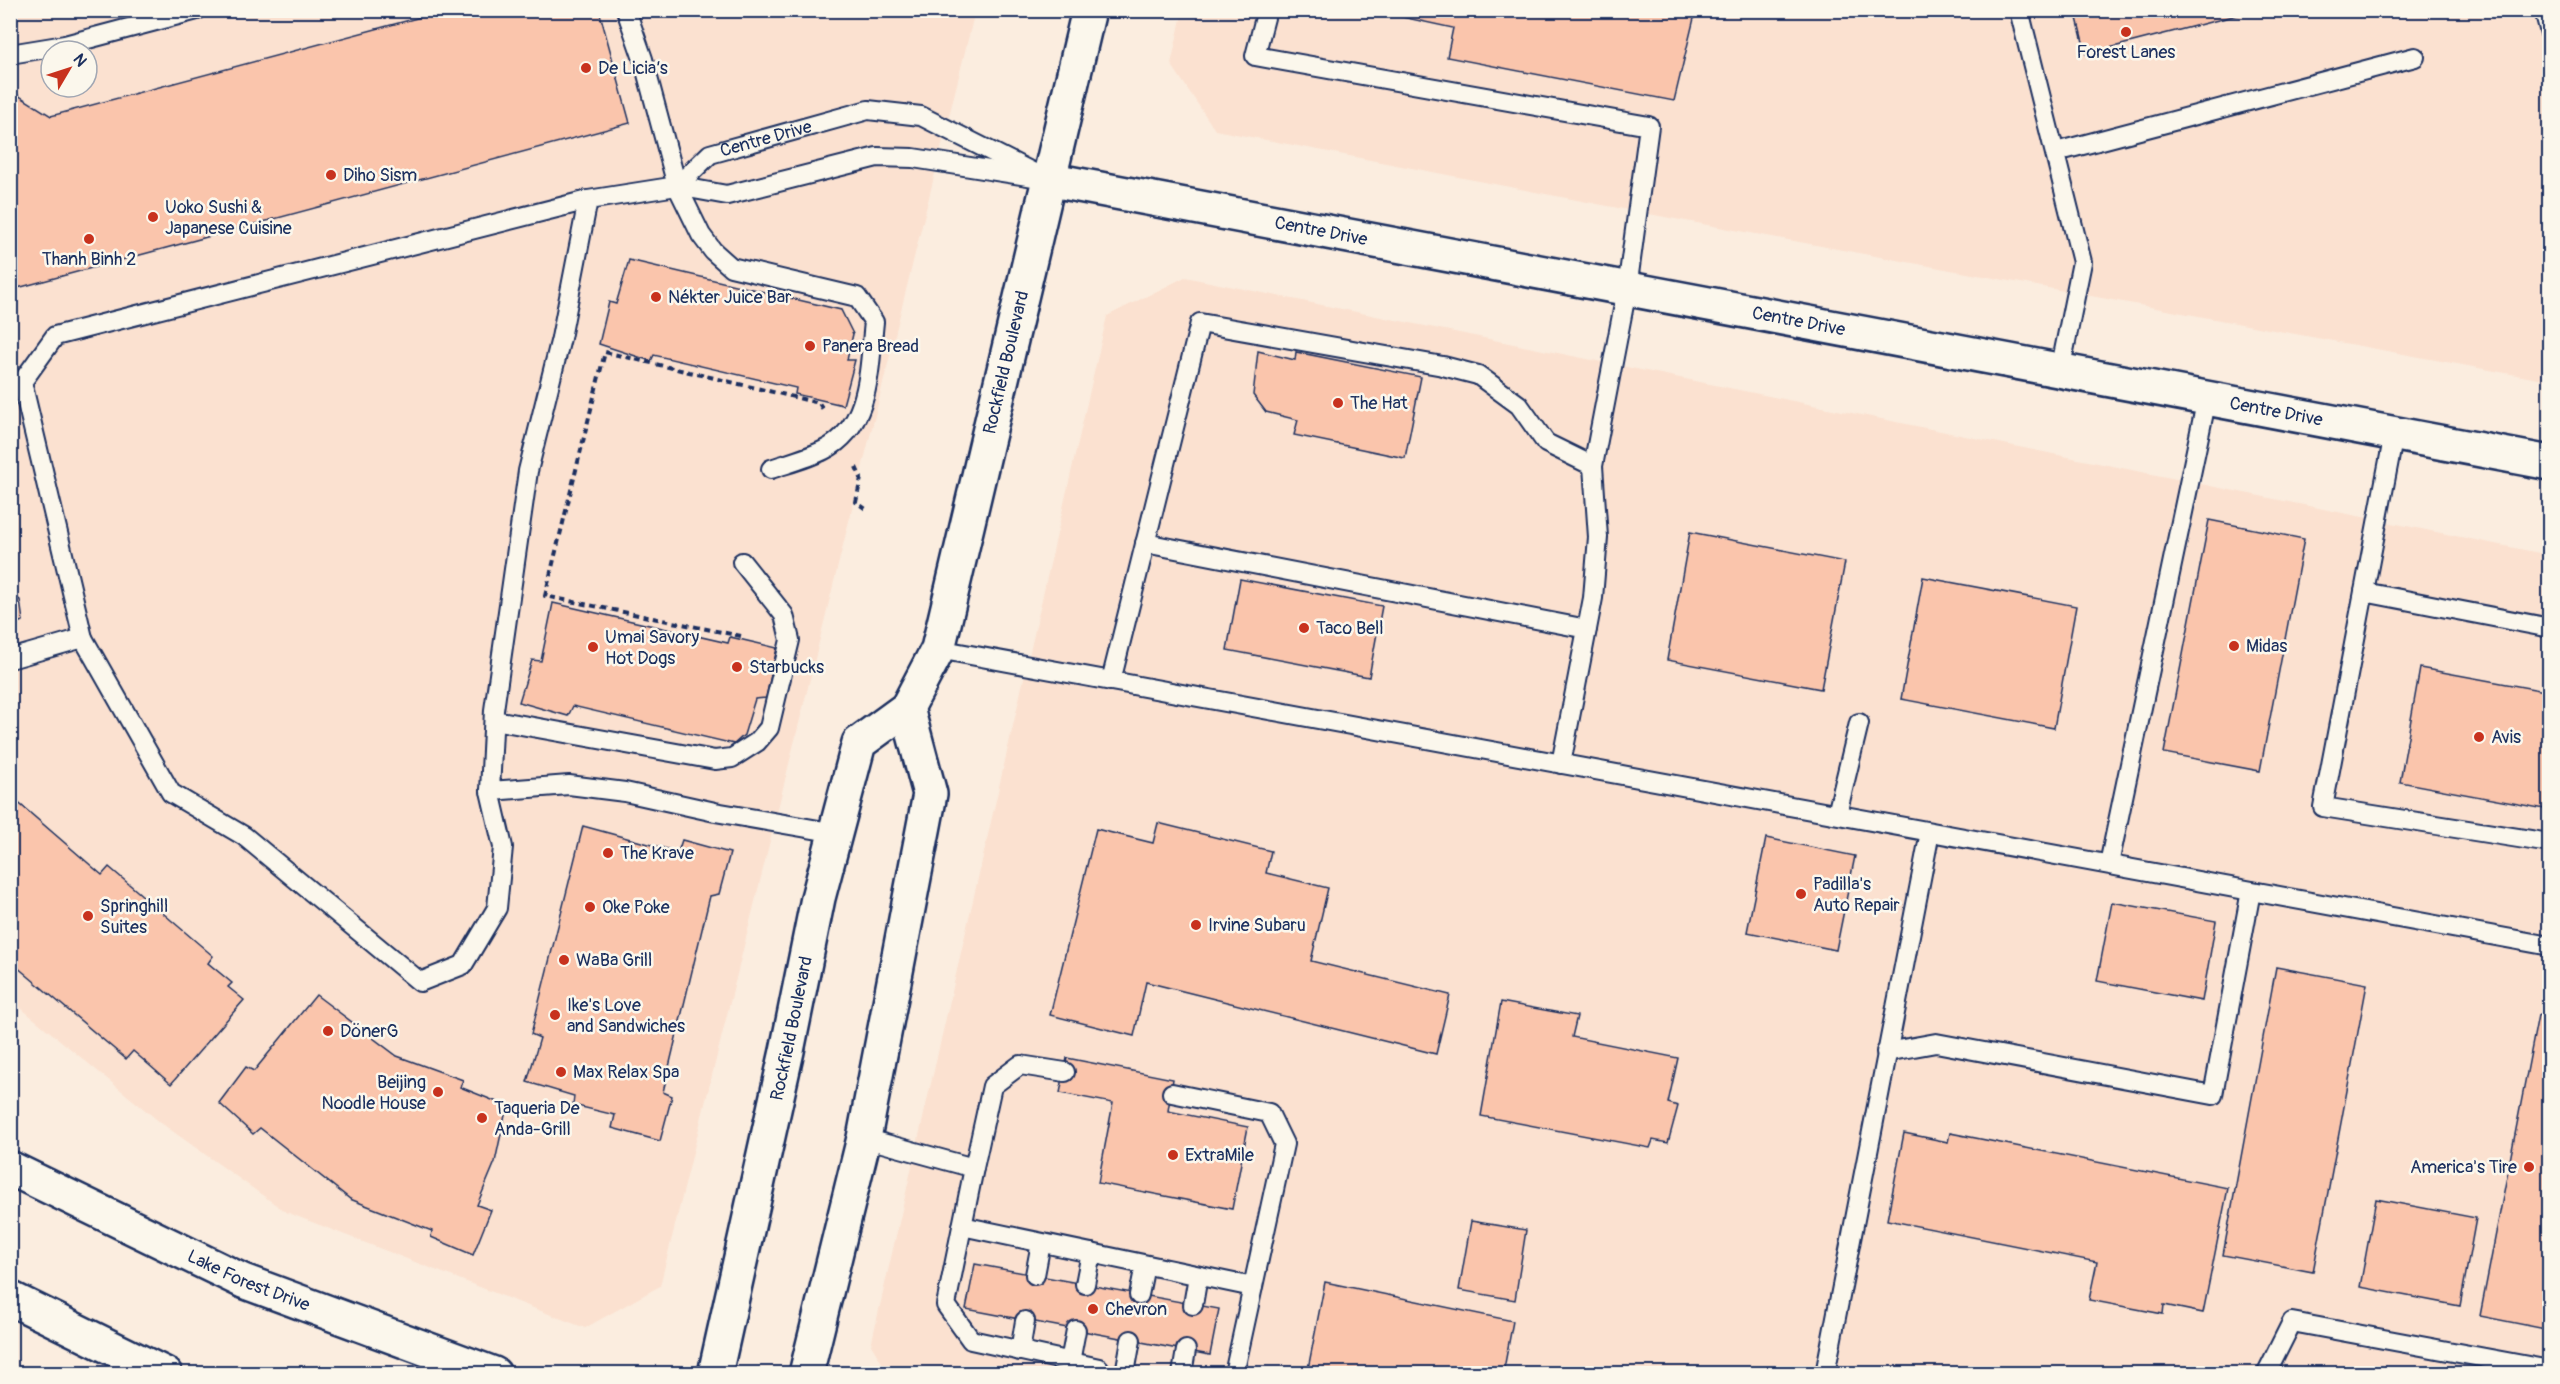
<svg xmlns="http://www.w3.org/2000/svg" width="2560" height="1384" viewBox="0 0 2560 1384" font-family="Pangolin,sans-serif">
  <rect width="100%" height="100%" fill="#fbeddf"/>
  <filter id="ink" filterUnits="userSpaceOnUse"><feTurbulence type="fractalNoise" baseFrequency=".0167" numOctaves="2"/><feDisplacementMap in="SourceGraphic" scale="12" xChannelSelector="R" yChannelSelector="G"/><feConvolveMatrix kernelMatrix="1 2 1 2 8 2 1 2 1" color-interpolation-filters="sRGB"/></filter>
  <g filter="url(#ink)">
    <g fill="#fbe1d0" fill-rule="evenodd">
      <polygon points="1183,10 2549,11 2549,381 1670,218 1215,130 1171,64"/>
      <path d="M11,11h964l-315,1275 -75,42 -299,-116 -125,-89 -150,-123zM51,51h36v36h-36z"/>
      <polygon points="1185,277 2549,555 2549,1373 889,1374 871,1345 1107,316"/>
    </g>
    <g fill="#fac5ac" stroke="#1b2f5e" stroke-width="1.5">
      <polygon points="447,10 599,10 630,123 10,290 10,90 51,116"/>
      <polygon points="1370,10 1696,10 1674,101 1447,57 1453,28"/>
      <polygon points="2075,10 2257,10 2086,54"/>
      <polygon points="629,260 841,310 853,334 847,360 855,360 843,405 795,394 796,388 654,355 651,361 599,344 609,302 616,304"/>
      <polygon points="1258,351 1295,360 1296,352 1421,377 1405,458 1294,435 1298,420 1266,412 1253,395"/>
      <polygon points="2209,520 2304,539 2260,771 2164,753"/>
      <polygon points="1690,532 1845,562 1821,689 1667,660"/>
      <polygon points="1923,577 2076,606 2054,728 1901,699"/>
      <polygon points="1240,579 1382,606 1369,677 1227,650"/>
      <polygon points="10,594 20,600 23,621 10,625"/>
      <polygon points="553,603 728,643 730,637 777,648 766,698 755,699 744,735 734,744 573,706 568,716 519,702 532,660 541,661"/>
      <polygon points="2420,668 2550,692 2550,810 2400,782"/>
      <polygon points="10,785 14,799 102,875 109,867 213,956 208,963 232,983 228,987 244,1000 171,1084 133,1051 126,1059 10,961"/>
      <polygon points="1158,823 1271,851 1266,873 1328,888 1311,961 1450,995 1436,1054 1146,982 1134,1036 1050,1015 1096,829 1153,843"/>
      <polygon points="583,826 678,852 682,840 730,853 719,894 710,896 663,1092 672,1096 660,1141 612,1128 615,1115 573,1105 574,1096 527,1082 540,1038 531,1034"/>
      <polygon points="1766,838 1855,856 1836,950 1747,932"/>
      <polygon points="2112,902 2216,921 2202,1001 2097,981"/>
      <polygon points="2276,967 2367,984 2313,1272 2223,1255"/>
      <polygon points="316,995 397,1056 463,1080 460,1087 507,1106 495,1162 477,1205 491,1210 473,1255 431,1237 432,1231 350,1199 260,1128 253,1134 219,1103 246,1067 254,1071"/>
      <polygon points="1501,1002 1577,1016 1572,1037 1678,1058 1668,1103 1678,1106 1668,1143 1653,1140 1650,1148 1481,1116"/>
      <polygon points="2538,1015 2550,1017 2550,1330 2480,1316"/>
      <polygon points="1067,1058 1173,1079 1168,1111 1248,1127 1232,1209 1098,1183 1113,1103 1060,1093"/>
      <polygon points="1904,1133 1948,1142 1950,1133 2228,1188 2203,1313 2164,1305 2163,1314 2089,1300 2097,1262 1887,1220"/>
      <polygon points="2376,1199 2476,1218 2460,1306 2360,1287"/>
      <polygon points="1471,1221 1526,1230 1515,1300 1459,1290"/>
      <polygon points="975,1264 1219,1309 1210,1355 966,1309"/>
      <polygon points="1325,1282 1513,1321 1503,1374 1307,1374"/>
    </g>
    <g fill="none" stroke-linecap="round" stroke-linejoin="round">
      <g stroke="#1b2f5e" stroke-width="22">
        <g id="lane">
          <path d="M626,10l17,49 34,127 24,49 12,16 18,16 126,30 17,25c-5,45 -3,105 -50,128 -16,8 -35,13 -53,19"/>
          <polyline points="1267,10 1255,56 1649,126 1627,289 1593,466 1598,537 1593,598 1561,764"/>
          <polyline points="2019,10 2082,262 2060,371"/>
          <polyline points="2544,10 2550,33"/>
          <polyline points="10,54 65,45 197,10"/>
          <polyline points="2056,152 2415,57"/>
          <path id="s1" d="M677,186l33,-32 158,-44 53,6 111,56"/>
          <polyline points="588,200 561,338 528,471 494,710 490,791 569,785 625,792 715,812 836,833"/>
          <polyline points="2394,434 2323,807 2550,843"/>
          <polyline points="1145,543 1587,629"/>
          <polyline points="2364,592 2550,628"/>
          <polyline points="83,638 171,793 244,836 420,982 463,965 497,908 503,847 490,791"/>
          <polyline points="938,649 2550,946"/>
          <polyline points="10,659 83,638 22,382 55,336 588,200 677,186 727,195 877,157 913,158 1047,179"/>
          <polyline points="1111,681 1200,323 1443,366 1478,375 1519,405 1546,443 1593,466"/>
          <polyline points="494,720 715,760 732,758 757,742 769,728 790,640 784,615 742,562"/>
          <polyline points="1837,814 1859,723"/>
          <polyline points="2109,864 2207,398"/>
          <polyline points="1886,1052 1936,1043 2213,1095 2251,891"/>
          <polyline points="1172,1093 1269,1113 1284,1144 1234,1374"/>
          <polyline points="864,1138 974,1168 946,1305 971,1340 1099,1368 1098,1374"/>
          <polyline points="974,1168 992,1086 1020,1065 1065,1072"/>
          <polyline points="962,1226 1253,1287"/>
          <polyline points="1035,1275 1041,1243"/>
          <polyline points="1085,1284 1091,1253"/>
          <polyline points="1139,1295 1145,1265"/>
          <polyline points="1193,1305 1198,1276"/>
          <polyline points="1020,1351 1025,1321"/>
          <polyline points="1070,1362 1076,1330"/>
          <polyline points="1125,1373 1131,1340"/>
          <polyline points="1182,1374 1186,1350"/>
          <polyline points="1825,1374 1930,832"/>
          <polyline points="2266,1374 2292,1322 2550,1370"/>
        </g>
      </g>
      <g stroke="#1b2f5e" stroke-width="38">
        <g id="secondary">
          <path id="s2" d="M1047,179l1503,284"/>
          <path id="s3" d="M715,1374l72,-323 31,-153 41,-155 48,-35 31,-59 151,-639"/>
          <polyline points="806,1374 864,1138 930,794 907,708"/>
        </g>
      </g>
      <g stroke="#1b2f5e" stroke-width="38">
        <g id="primary">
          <path id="s4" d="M10,1168l233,113 251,93"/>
          <polyline points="10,1298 165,1374"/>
        </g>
      </g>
      <g stroke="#1b2f5e" stroke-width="4" stroke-dasharray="6 4.5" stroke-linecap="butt">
        <polyline points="856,467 861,478 856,502 866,509"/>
        <polyline points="741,636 545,596 605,352 819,403 824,411"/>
      </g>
      <use href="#lane" stroke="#fbf7ec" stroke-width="18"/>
      <use href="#secondary" stroke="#fbf7ec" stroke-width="33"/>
      <use href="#primary" stroke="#fbf7ec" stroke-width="33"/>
    </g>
  </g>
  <g fill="#c8321e" stroke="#fbf7ec" stroke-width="2">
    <circle cx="2126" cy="32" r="6"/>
    <circle cx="586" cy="68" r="6"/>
    <circle cx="331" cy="175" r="6"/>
    <circle cx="153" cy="217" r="6"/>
    <circle cx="89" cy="239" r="6"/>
    <circle cx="656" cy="297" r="6"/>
    <circle cx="810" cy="346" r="6"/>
    <circle cx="1338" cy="403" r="6"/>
    <circle cx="1304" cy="628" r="6"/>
    <circle cx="2234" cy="646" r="6"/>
    <circle cx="593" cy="647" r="6"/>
    <circle cx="737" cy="667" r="6"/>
    <circle cx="2479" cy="737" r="6"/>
    <circle cx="608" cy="853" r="6"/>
    <circle cx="1801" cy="894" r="6"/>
    <circle cx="590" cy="907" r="6"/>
    <circle cx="88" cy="916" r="6"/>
    <circle cx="1196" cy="925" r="6"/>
    <circle cx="564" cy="960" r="6"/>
    <circle cx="555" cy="1015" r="6"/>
    <circle cx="328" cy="1031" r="6"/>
    <circle cx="561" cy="1072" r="6"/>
    <circle cx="438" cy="1092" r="6"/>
    <circle cx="482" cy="1118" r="6"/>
    <circle cx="1173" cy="1155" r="6"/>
    <circle cx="2529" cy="1167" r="6"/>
    <circle cx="1093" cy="1309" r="6"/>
  </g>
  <g text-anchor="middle" stroke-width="5" stroke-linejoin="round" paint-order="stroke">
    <g font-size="18" fill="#1b2f5e" stroke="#fbf7ec" text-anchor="start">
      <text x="2126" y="58" text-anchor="middle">Forest Lanes</text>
      <text x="598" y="74">De Licia’s</text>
      <text x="343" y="181">Diho Sism</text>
      <text x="165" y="213">Uoko Sushi &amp;<tspan x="165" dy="21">Japanese Cuisine</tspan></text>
      <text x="89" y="265" text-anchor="middle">Thanh Binh 2</text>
      <text x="668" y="303">Nékter Juice Bar</text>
      <text x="822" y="352">Panera Bread</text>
      <text x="1350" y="409">The Hat</text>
      <text x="1316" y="634">Taco Bell</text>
      <text x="605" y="643">Umai Savory<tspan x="605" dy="21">Hot Dogs</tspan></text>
      <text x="2246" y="652">Midas</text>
      <text x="749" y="673">Starbucks</text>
      <text x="2491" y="743">Avis</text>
      <text x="620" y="859">The Krave</text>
      <text x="1813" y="890">Padilla's<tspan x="1813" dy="21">Auto Repair</tspan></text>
      <text x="100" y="912">Springhill<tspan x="100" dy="21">Suites</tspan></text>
      <text x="602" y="913">Oke Poke</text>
      <text x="1208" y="931">Irvine Subaru</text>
      <text x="576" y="966">WaBa Grill</text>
      <text x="567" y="1011">Ike's Love<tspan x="567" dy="21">and Sandwiches</tspan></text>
      <text x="340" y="1037">DönerG</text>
      <text x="573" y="1078">Max Relax Spa</text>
      <text x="426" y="1088" text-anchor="end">Beijing<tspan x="426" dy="21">Noodle House</tspan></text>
      <text x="494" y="1114">Taqueria De<tspan x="494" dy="21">Anda-Grill</tspan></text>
      <text x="1185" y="1161">ExtraMile</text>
      <text x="2517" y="1173" text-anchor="end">America's Tire</text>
      <text x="1105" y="1315">Chevron</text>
    </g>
    <g font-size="18" fill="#1b2f5e" stroke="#fbf7ec">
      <text dy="6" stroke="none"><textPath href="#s1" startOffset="104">Centre Drive</textPath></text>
      <text dy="6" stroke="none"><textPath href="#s2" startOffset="279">Centre Drive</textPath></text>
      <text dy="6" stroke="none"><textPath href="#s2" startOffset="765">Centre Drive</textPath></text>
      <text dy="6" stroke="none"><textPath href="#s3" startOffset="1068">Rockfield Boulevard</textPath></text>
      <text dy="6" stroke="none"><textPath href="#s2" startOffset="1251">Centre Drive</textPath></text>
      <text dy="6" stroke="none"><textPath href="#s3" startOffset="354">Rockfield Boulevard</textPath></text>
      <text dy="6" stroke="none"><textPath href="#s4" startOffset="264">Lake Forest Drive</textPath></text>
    </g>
  </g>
  <rect width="2560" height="1384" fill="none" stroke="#fbf7ec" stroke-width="36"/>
  <rect x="18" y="18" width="2524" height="1348" fill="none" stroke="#1b2f5e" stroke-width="2" filter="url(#ink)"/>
  <g transform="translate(69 69) rotate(51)"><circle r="28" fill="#fbf7ec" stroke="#a1a7b3" stroke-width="1.5"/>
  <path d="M0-4.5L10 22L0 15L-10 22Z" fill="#c8321e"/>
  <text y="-9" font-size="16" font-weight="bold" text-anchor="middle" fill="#1b2f5e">N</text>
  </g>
</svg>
